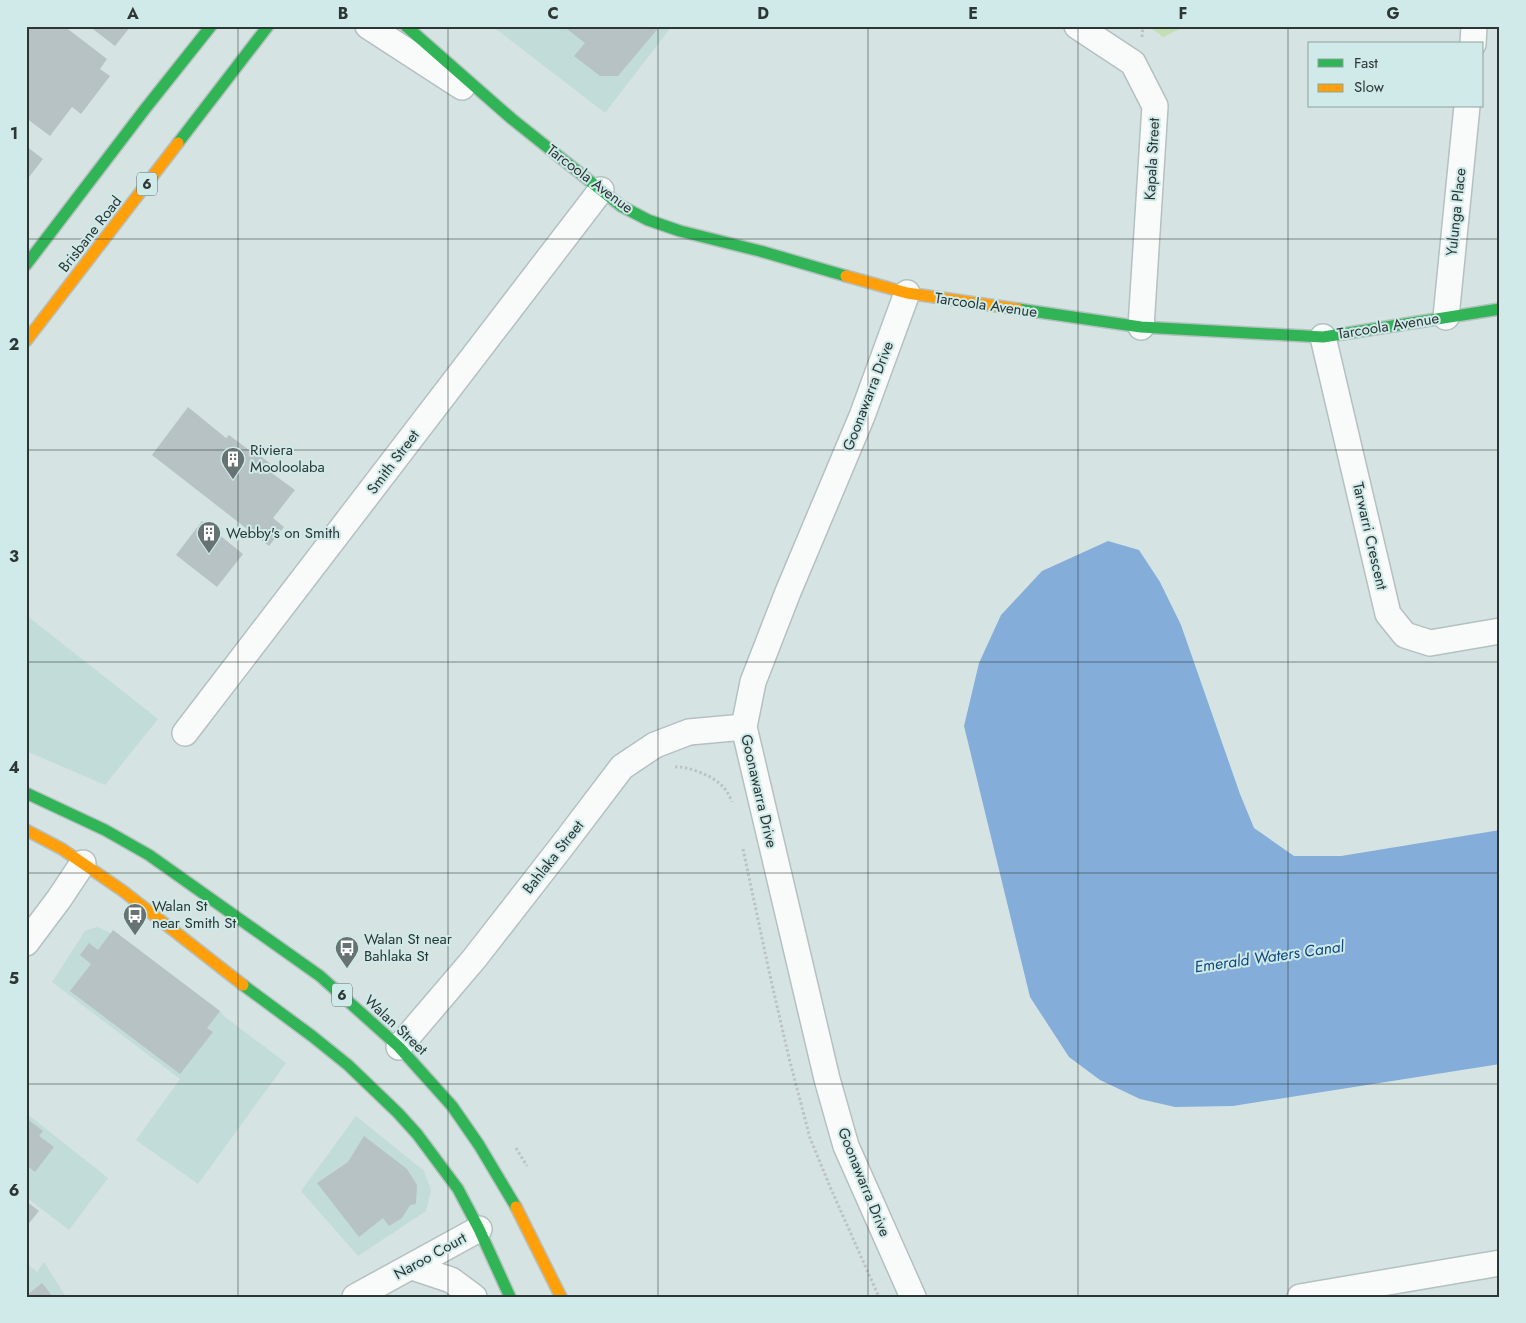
<svg xmlns="http://www.w3.org/2000/svg" width="1526" height="1323" viewBox="0 0 1526 1323" font-family="Jost,sans-serif">
  <rect width="100%" height="100%" fill="#d5e4e3"/>
  <g fill="#c2dcda">
    <polygon points="492,26 672,26 605,113"/>
    <polygon points="26,615 158,719 105,785 26,751"/>
    <polygon points="97,927 109,932 220,1011 225,1017 286,1063 198,1184 136,1140 180,1079 52,982 85,931"/>
    <polygon points="26,1113 108,1178 69,1230 26,1197"/>
    <polygon points="356,1116 424,1171 431,1190 426,1211 358,1256 301,1191"/>
    <polygon points="44,1262 66,1297 26,1297 26,1263 37,1272"/>
  </g>
  <polygon fill="#c3e0b5" points="1148,26 1186,26 1163,37"/>
  <polygon fill="#84aed9" points="1108,541 1139,550 1160,582 1181,625 1240,794 1254,828 1294,856 1341,856 1500,830 1500,1064 1233,1106 1175,1107 1140,1099 1100,1080 1069,1057 1030,997 964,726 979,663 1001,615 1042,571"/>
  <g fill="#b7c2c4">
    <polygon points="26,26 64,26 107,59 100,69 110,76 81,114 72,107 50,136 26,118"/>
    <polygon points="89,26 131,26 115,46"/>
    <polygon points="563,26 660,26 618,76 600,76 574,56 585,43"/>
    <polygon points="26,146 43,159 26,181"/>
    <polygon points="188,407 226,438 229,435 249,450 251,448 273,466 269,471 295,490 273,518 284,527 269,546 152,455"/>
    <polygon points="202,521 243,554 217,587 176,555"/>
    <polygon points="113,930 220,1011 207,1028 213,1032 180,1074 70,991 91,964 80,955 89,943 98,950"/>
    <polygon points="26,1118 43,1131 39,1136 54,1147 35,1172 26,1165"/>
    <polygon points="364,1136 407,1169 417,1185 416,1204 410,1205 402,1218 389,1226 383,1218 359,1237 317,1183 348,1162"/>
    <polygon points="26,1201 39,1211 26,1227"/>
    <polygon points="42,1283 53,1297 26,1297 26,1296"/>
  </g>
  <g fill="none" stroke-linecap="round" stroke-linejoin="round">
    <g stroke="#b5c0c0" stroke-width="28">
      <g id="street">
        <polyline points="368,26 462,87"/>
        <polyline points="1077,26 1133,63 1155,106 1141,327"/>
        <polyline points="1473,44 1474,26"/>
        <polyline points="907,293 862,416 788,592 753,682 744,727 827,1079 846,1146 913,1297"/>
        <polyline points="1446,317 1467,106"/>
        <polyline points="1323,337 1388,614 1405,635 1430,643 1500,631"/>
        <polyline points="185,733 601,190"/>
        <polyline points="26,943 59,899 83,863"/>
        <polyline points="399,1047 474,959 562,846 622,767 655,745 689,732 744,727"/>
        <polyline points="412,1267 451,1280 474,1297"/>
        <polyline points="355,1297 479,1229"/>
        <polyline points="1300,1297 1500,1263"/>
      </g>
    </g>
    <g stroke="#b5c0c0" stroke-width="14">
      <g id="fast">
        <polyline points="406,26 512,119 621,206 648,220 680,231 760,251 846,276"/>
        <polyline points="178,143 268,26"/>
        <polyline points="26,265 145,109 211,26"/>
        <polyline points="1018,309 1141,327 1323,337 1500,309"/>
        <polyline points="26,793 105,830 149,855 320,976 399,1047 452,1106 479,1145 516,1207"/>
        <polyline points="243,985 312,1036 348,1065 398,1113 417,1134 458,1189 479,1229 510,1297"/>
      </g>
    </g>
    <g stroke="#b5c0c0" stroke-width="14">
      <g id="slow">
        <polyline points="846,276 907,293 1018,309"/>
        <polyline points="26,341 178,143"/>
        <polyline points="26,830 62,849 123,891 243,985"/>
        <polyline points="516,1207 561,1297"/>
      </g>
    </g>
    <g stroke="#bcc3c2" stroke-width="3" stroke-dasharray="2.5 2.5" stroke-linecap="butt">
      <polyline points="1142,37 1143,26"/>
      <path d="M675,767c12,-1 35,8 44,16 6,5 10,11 13,19"/>
      <polyline points="743,849 769,971 789,1058 810,1138 831,1189 879,1297"/>
      <polyline points="516,1148 527,1166"/>
    </g>
    <use href="#street" stroke="#f9fbfb" stroke-width="25"/>
    <use href="#fast" stroke="#30b455" stroke-width="11"/>
    <use href="#slow" stroke="#ff9f0a" stroke-width="11"/>
  </g>
  <path fill="none" stroke="#2b3635" stroke-width="1" stroke-opacity="0.55" d="M238,26v1271M448,26v1271M658,26v1271M868,26v1271M1078,26v1271M1288,26v1271M26,239h1474M26,450h1474M26,662h1474M26,873h1474M26,1084h1474"/>
  <defs>
    <g id="building-pin" transform="scale(1.25)"><path d="M0 17L-7.5 6A9.5 9.5 0 1 1 7.5 6Z" fill="#667372" stroke="#cfeae8"/><path d="M-4-6H4V6H1V3H-1V6H-4ZM-2.5-4.3h1.7v1.8h-1.7ZM.8-4.3h1.7v1.8H.8ZM-2.5-1h1.7V.8h-1.7ZM.8-1h1.7V.8H.8Z" fill="#fff"/></g>
    <g id="bus-pin" transform="scale(1.25)"><path d="M0 17L-7.5 6A9.5 9.5 0 1 1 7.5 6Z" fill="#667372" stroke="#cfeae8"/><path d="M-5-6H5V4H4V6H2V4H-2V6H-4V4H-5ZM-3.5-4V0h7V-4ZM-3.5 1.2v1.5H-2V1.2ZM2 1.2v1.5H3.5V1.2Z" fill="#fff"/></g>
  </defs>
  <g fill-rule="evenodd">
    <use href="#building-pin" x="233" y="459"/>
    <use href="#building-pin" x="209" y="533"/>
    <use href="#bus-pin" x="135" y="915"/>
    <use href="#bus-pin" x="347" y="948"/>
  </g>
  <g text-anchor="middle" stroke-width="4" stroke-linejoin="round" paint-order="stroke">
    <g fill="#cfeae8" stroke="#5c6c6b" stroke-width="1">
      <rect x="137" y="172.5" width="20" height="23" rx="4"/>
      <rect x="332" y="983.5" width="20" height="23" rx="4"/>
    </g>
    <g font-size="14" font-weight="bold" fill="#2b3635">
      <text x="147" y="189">6</text>
      <text x="342" y="1000">6</text>
    </g>
    <g font-size="15" fill="#2b3635" stroke="#cfeae8">
      <text transform="translate(1152 159) rotate(-87)" y="5">Kapala Street</text>
      <text transform="translate(590 179) rotate(37)" y="5">Tarcoola Avenue</text>
      <text transform="translate(1456 212) rotate(-84)" y="5">Yulunga Place</text>
      <text transform="translate(90 234) rotate(-52)" y="5">Brisbane Road</text>
      <text transform="translate(986 305) rotate(8)" y="5">Tarcoola Avenue</text>
      <text transform="translate(1388 326) rotate(-9)" y="5">Tarcoola Avenue</text>
      <text transform="translate(868 396) rotate(-69)" y="5">Goonawarra Drive</text>
      <text transform="translate(393 462) rotate(-53)" y="5">Smith Street</text>
      <text transform="translate(1370 536) rotate(77)" y="5">Tarwarri Crescent</text>
      <text transform="translate(759 791) rotate(77)" y="5">Goonawarra Drive</text>
      <text transform="translate(553 857) rotate(-52)" y="5">Bahlaka Street</text>
      <text transform="translate(396 1025) rotate(43)" y="5">Walan Street</text>
      <text transform="translate(864 1182) rotate(68)" y="5">Goonawarra Drive</text>
      <text transform="translate(430 1256) rotate(-29)" y="5">Naroo Court</text>
    </g>
    <g font-size="15" fill="#2b3635" stroke="#cfeae8" text-anchor="start">
      <text x="250" y="455">Riviera<tspan x="250" dy="17">Mooloolaba</tspan></text>
      <text x="226" y="538">Webby's on Smith</text>
      <text x="152" y="911">Walan St<tspan x="152" dy="17">near Smith St</tspan></text>
      <text x="364" y="944">Walan St near<tspan x="364" dy="17">Bahlaka St</tspan></text>
    </g>
    <g font-size="16" font-style="italic" fill="#0f4881" stroke="#cfeae8">
      <text transform="translate(1269 956) rotate(-8)" y="6">Emerald Waters Canal</text>
    </g>
  </g>
  <rect width="1526" height="1323" fill="none" stroke="#cfeae8" stroke-width="55"/>
  <rect x="1308" y="42" width="175" height="65" fill="#cfeae8" stroke="#8da2a0"/>
  <rect x="1318" y="59" width="25" height="8" fill="#30b455" stroke="#8da2a0"/>
  <text x="1354" y="68" font-size="15" fill="#2b3635">Fast</text>
  <rect x="1318" y="84" width="25" height="8" fill="#ff9f0a" stroke="#8da2a0"/>
  <text x="1354" y="92" font-size="15" fill="#2b3635">Slow</text>
  <rect x="28" y="28" width="1470" height="1268" fill="none" stroke="#2b3635" stroke-width="2"/>
  <g font-size="16" text-anchor="middle" font-weight="bold" fill="#2b3635">
    <text x="133" y="19">A</text>
    <text x="343" y="19">B</text>
    <text x="553" y="19">C</text>
    <text x="763" y="19">D</text>
    <text x="973" y="19">E</text>
    <text x="1183" y="19">F</text>
    <text x="1393" y="19">G</text>
    <text x="14" y="139">1</text>
    <text x="14" y="350">2</text>
    <text x="14" y="562">3</text>
    <text x="14" y="773">4</text>
    <text x="14" y="984">5</text>
    <text x="14" y="1196">6</text>
  </g>
</svg>
